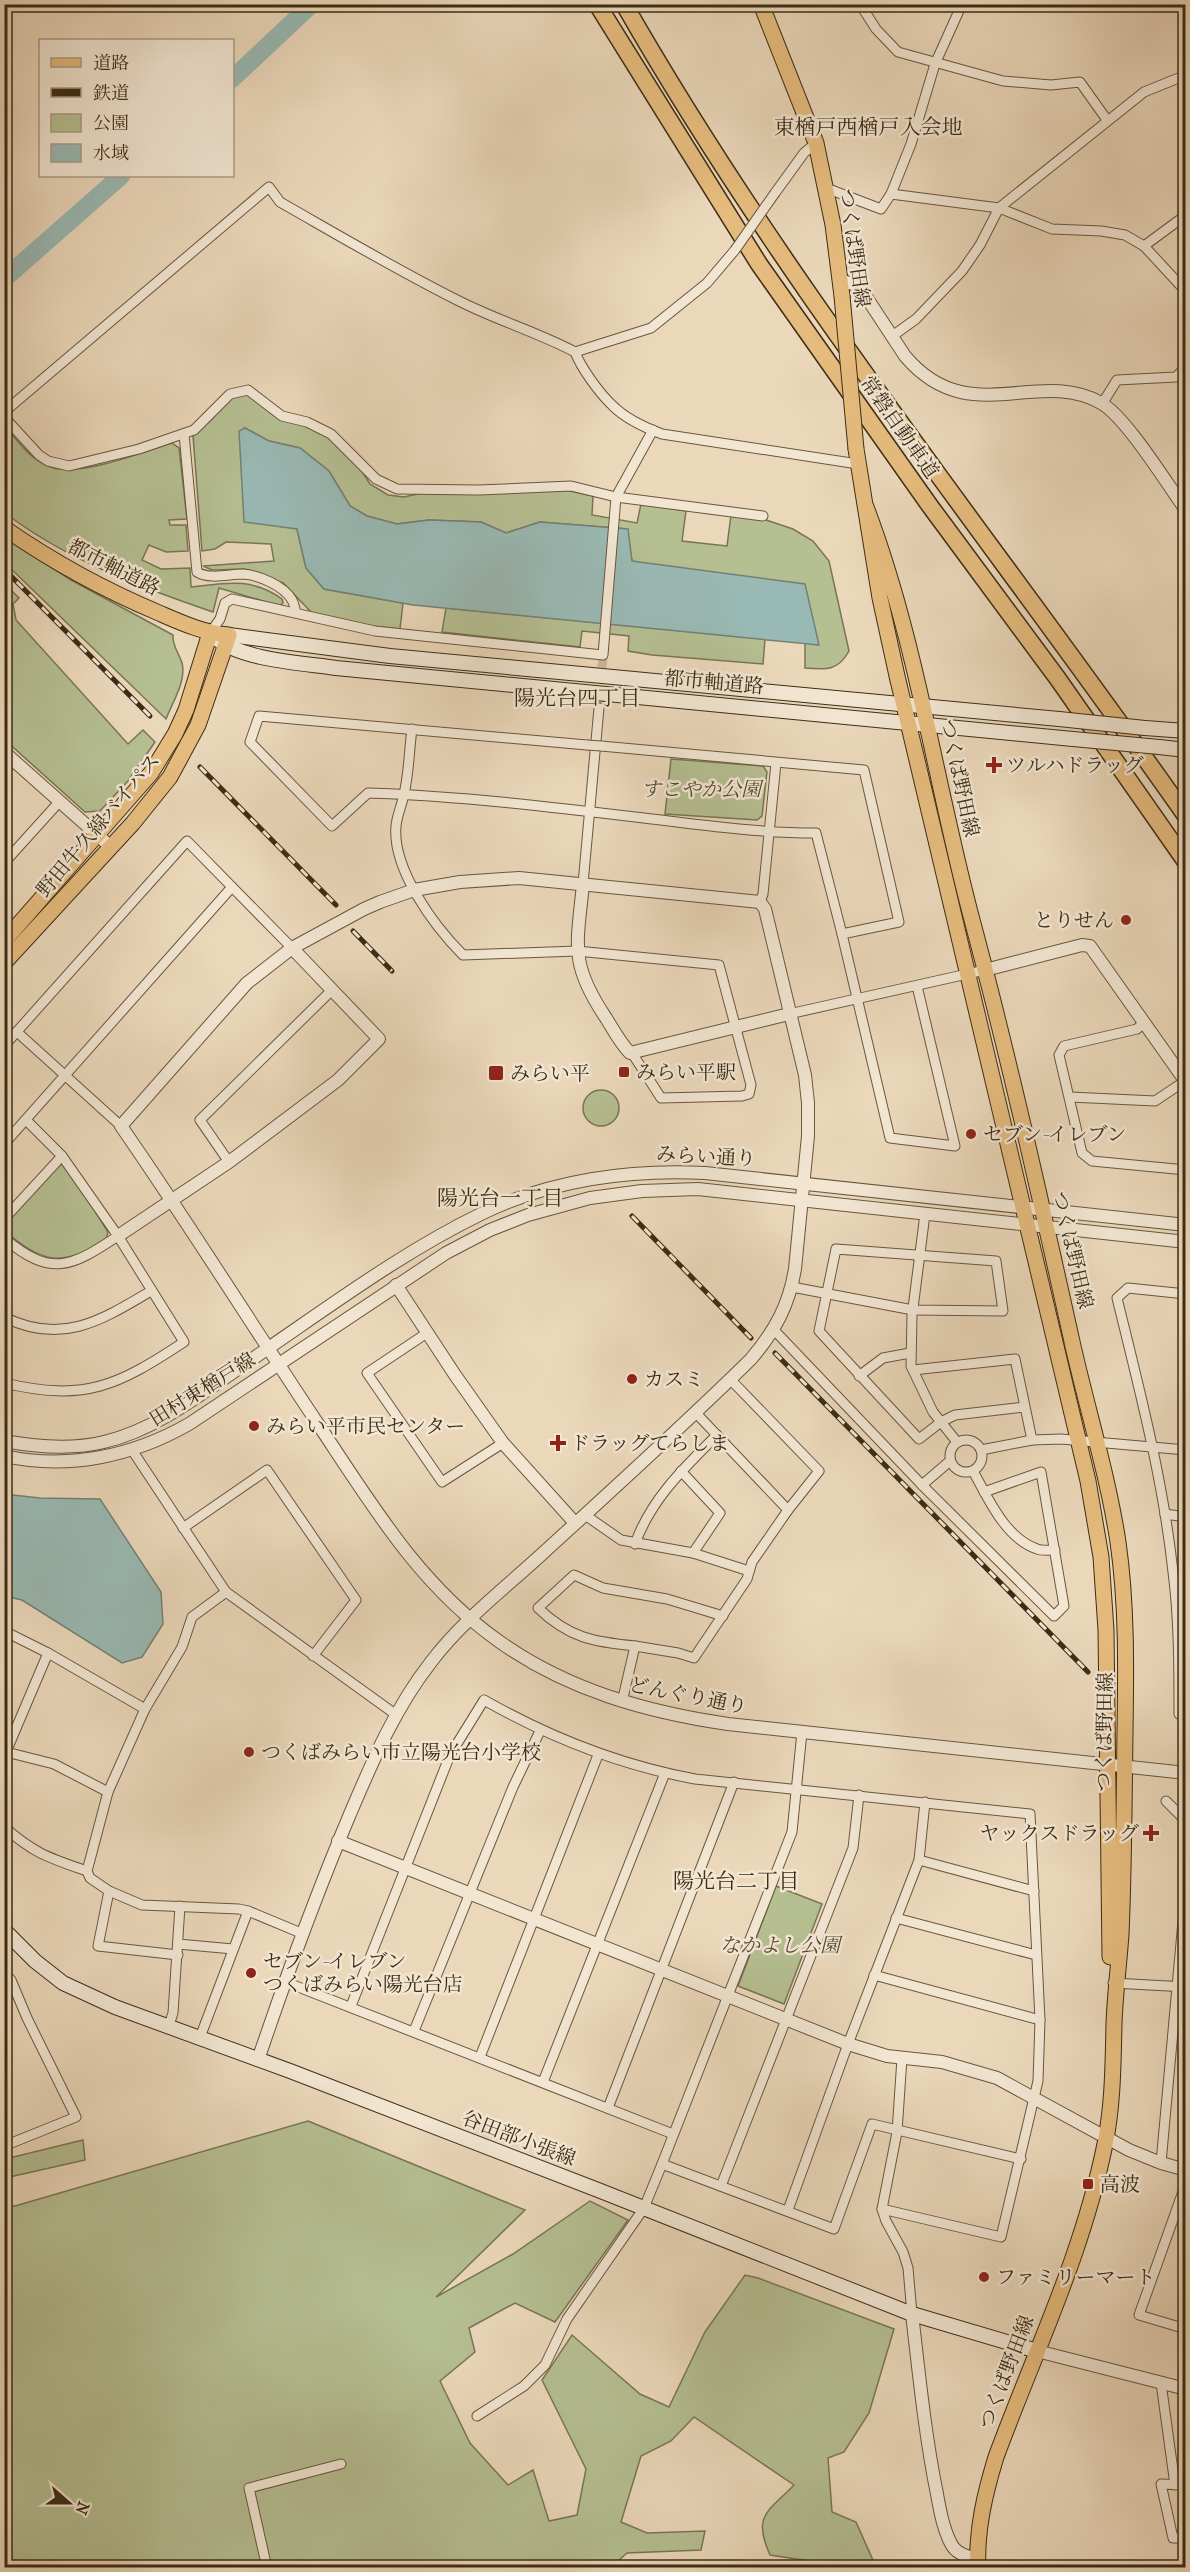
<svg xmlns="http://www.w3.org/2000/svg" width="1190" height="2572" viewBox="0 0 1190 2572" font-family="'IM FELL French Canon','Noto Serif JP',serif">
  <rect width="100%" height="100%" fill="#ebd8bb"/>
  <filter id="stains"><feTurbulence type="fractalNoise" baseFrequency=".00333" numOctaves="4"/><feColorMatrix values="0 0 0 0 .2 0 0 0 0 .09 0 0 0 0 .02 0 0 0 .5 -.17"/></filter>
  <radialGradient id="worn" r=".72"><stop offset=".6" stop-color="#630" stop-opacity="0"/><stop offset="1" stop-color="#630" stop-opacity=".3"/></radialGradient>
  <g fill="#b5bf92" stroke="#787654" stroke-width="1.5">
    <path d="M245,393l35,25 28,8 19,10 29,26 14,22 18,11 16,2 27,-6 135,-1 27,6 -1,19 45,8 4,-19 45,7 -4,30 45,5 4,-31 32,4 30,10 20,12 16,20 20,90c-11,20 -23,19 -44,17v-25l13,2 -186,-84 -5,-32 -87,-7 -34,11 -25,-11 -52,-2 -32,4 -30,-8 -17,-10 -21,-35 -29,-23 -31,-7 -24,-13 52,101 9,39 18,21 79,14 -3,26 -30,-3 -57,-12 -30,-31 -38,-14 -33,1 -9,-4 71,-5 -3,-17 -45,-2 -11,7 -13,2 -9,-115 19,-17 20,-24z"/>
    <path d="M4,425c13,15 25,33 44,41 27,13 95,-14 124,-23l7,5 8,71 -18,1 1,5h16l2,26 -22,1 -17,-7 -7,15 19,9 29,-1 1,19c36,-4 60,-10 91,12l1,4 -3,3 -61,-18 -6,24c-73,-25 -146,-52 -208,-99z"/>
    <path d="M4,536l67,44 102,55c-1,11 6,18 9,28 5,17 -10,40 -16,56l-161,-156z"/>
    <polygon points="5,584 19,598 13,604 16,620 128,744 143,730 155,742 128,781 100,811 85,812 5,740"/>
    <polygon points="446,608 765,639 763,664 652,655 628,651 629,636 582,631 580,647 442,632"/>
    <polygon points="671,759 763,766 767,772 762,816 757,820 665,814"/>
    <circle cx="601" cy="1108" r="18"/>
    <path d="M57,1164l9,1 42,67 -2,8c-42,27 -64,24 -101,-9v-8z"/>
    <polygon points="776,1886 822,1904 784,2004 738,1986"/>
    <path d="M308,2121l217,89 -89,87 77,-43 77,-53 38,19 -73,102 -40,-19 -46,25 6,24 -35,29 30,62 38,42 25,-15 16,51 28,-6 9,-46 -44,-89 30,-45 68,59 29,13 36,-75 40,-57 13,3 136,51 -25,84 -25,39 -16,6 4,54 24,10 20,45h-65l-2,-6 -39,-6c-18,-40 -2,-43 24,-70l-100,-68 -23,24 -30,15 -20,66 26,11 58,-2 -4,19 -74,3 -17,15 -605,-1 -1,-362 11,1z"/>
    <polygon points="83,2140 85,2160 5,2178 5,2159"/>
  </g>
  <g fill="#99b9b4" stroke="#748174" stroke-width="1.5">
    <polygon points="245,428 269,441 300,448 329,471 350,506 367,516 397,524 429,520 481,522 506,533 540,522 628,529 632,561 805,584 819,645 413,605 324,589 306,568 297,529 244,522 239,431"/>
    <polygon points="4,1494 40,1498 100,1499 161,1592 163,1624 142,1657 122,1663 22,1600 5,1596"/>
  </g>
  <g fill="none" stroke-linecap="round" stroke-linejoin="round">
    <g stroke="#99b9b4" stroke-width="18">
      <polyline points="232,79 312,4"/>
      <polyline points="4,279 121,176"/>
    </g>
    <polyline stroke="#c8b69a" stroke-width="9" stroke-dasharray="9 4.5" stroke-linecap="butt" points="599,708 603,655"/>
    <g stroke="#68573e" stroke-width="11">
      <g id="minor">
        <polyline points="860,4 876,29 898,52 1003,81 1051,85 1080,82 1107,120"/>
        <polyline points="826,188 881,209 891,194 999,208 1052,229 1101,231 1125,235 1144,246 1180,285 1186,282"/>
        <polyline points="775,193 804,153 816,143"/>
        <polyline points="891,194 911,144 935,64 962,4"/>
        <polyline points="1144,246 1186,215"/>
        <polyline points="891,337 916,319 962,271 980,245 999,208 1144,92 1186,75"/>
        <polyline points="575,352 651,328 707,283 735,250"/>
        <polyline points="1102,404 1117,380 1176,377 1186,367"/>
        <path d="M4,412l265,-225 11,15c58,33 117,68 177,98 39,20 80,32 118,52 6,16 25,42 38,54 12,12 33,22 49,28l196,30"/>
        <polyline points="4,417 39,455 48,461 69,466 139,449 194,430 230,394 248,390 282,416 307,422 331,434 376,479 397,489 479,490 571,486 616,497 763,516"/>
        <path d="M184,434l13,138c13,8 32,2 46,2 16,1 41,12 49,26 2,3 3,9 4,13"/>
        <polyline points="210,633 220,619 225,603 232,599 375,631 603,655 616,497 653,430"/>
        <path d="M412,729c-3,22 -3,44 -8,65 -2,11 -7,21 -8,32 -4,43 38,100 67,129l114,-4 142,14 32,120 -2,9 -7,2 -81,2 -29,-45"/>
        <path d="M587,745l-328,-29 -9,26 82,84 36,-33c92,3 185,14 276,25 57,7 114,15 172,15l26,101 57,-12 -35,-152 -263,-24"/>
        <polyline points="4,863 60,801"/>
        <polyline points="583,884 599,708"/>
        <polyline points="760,902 763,894 776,763"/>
        <polyline points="842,934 890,1138 955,1146 917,986"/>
        <polyline points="789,1014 985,970"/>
        <polyline points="1143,1023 1137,1029 1064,1046 1059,1055 1082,1153 1092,1161 1186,1170"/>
        <polyline points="17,1032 121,1126"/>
        <polyline points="4,1046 187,841 292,948"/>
        <polyline points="1070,1097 1155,1101 1185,1081"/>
        <polyline points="4,1144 232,887"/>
        <polyline points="229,1162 200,1120 332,990"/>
        <polyline points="925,1214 912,1316 911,1366 933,1412 957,1442"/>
        <polyline points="4,1219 62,1156"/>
        <path d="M4,1238c47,40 67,29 114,-2"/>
        <polyline points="792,1287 913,1310 1003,1311 996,1261 836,1249 819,1331 919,1439 941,1422 955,1415 1024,1407"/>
        <path d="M1186,1294l-58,-6 -11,10c22,90 46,181 56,274 6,47 6,94 6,142h7"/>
        <path d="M4,1317c58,29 98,3 147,-26"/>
        <polyline points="774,1330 922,1485 1054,1616 1064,1606 1041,1472 984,1492"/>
        <polyline points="427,1333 367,1373 442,1482 503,1443"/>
        <polyline points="913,1370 1015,1359 1032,1440"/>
        <polyline points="859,1376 883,1358 910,1353"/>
        <path d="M4,1383c82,19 113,3 180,-41l-66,-106 -56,-80 -36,-36"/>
        <polyline points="695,1412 788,1510"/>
        <circle cx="966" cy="1456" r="16"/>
        <polyline points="132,1450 226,1592 395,1714"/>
        <polyline points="981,1450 1032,1440 1061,1439 1186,1450"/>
        <polyline points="681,1471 720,1513 693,1553"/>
        <path d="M973,1471c15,27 32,67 64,78 5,2 12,1 18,1"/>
        <polyline points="922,1485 950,1461"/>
        <polyline points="1165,1514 1186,1517"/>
        <polyline points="585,1515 621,1540 693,1553 749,1571"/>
        <polyline points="183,1528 267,1470 356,1600 313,1656"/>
        <path d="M635,1544c16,-45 49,-76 82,-109"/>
        <polyline points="226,1592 192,1617 182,1647 145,1709 108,1792 87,1871 90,1878 109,1891 142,1905 239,1909 248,1911"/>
        <polyline points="4,1631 48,1653 145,1709"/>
        <path d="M635,1646c-41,-4 -66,-8 -97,-38l36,-33 29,13 64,11 56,17"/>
        <polyline points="48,1653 6,1752 54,1764 108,1792"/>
        <polyline points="622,1702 635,1646 678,1653 694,1658 747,1579 752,1562 788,1510 819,1471 730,1379"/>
        <polyline points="802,1732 792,1832 662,2164 834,2229 872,2124 1021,2159"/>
        <polyline points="1166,1801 1186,1821"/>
        <path d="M4,1827c31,27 45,31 83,44"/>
        <polyline points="919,1860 1034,1891"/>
        <polyline points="109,1891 98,1946 178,1955"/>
        <polyline points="896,1918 1036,1955"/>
        <polyline points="178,1944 233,1949"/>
        <polyline points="4,1972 11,1980 27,2018 76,2117 4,2146"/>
        <polyline points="874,1975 1040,2020"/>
        <polyline points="283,1981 673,2134"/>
        <polyline points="1113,1983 1186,1987"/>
        <path d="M351,2006l99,-251 34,-55c67,38 135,65 211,79l335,35 10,206 -2,61 -37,156 -119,-28"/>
        <polyline points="168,2028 173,2013 180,1906"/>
        <polyline points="414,2031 513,1787 540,1731"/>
        <polyline points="199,2040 248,1911 301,1933"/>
        <polyline points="480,2057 598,1755"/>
        <polyline points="902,2058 897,2132 882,2209 886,2221 903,2252 908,2268 912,2314"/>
        <polyline points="543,2082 665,1773"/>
        <polyline points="608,2108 734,1782"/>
        <polyline points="1161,2163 1186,1888"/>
        <polyline points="1186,2183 1139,2315 1186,2329"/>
        <polyline points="721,2186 853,1848 859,1795"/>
        <polyline points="788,2210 848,2044 919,1860 925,1802"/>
        <polyline points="1161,2383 1175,2485"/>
        <polyline points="477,2416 524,2386 545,2365 567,2319 644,2208 662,2164"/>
        <polyline points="1186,2485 1161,2484 1173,2538 1186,2538"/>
        <polyline points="267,2568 249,2488 341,2464"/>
      </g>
    </g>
    <g stroke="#68573e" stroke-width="14">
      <g id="tertiary">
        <path d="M840,280l19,6 46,70c63,75 132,11 196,47 25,14 66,81 85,107"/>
        <polyline points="4,752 111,847"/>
        <path d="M583,884c-6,62 -14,79 23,134 7,11 14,25 24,35l159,-39"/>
        <polyline points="985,970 1082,945 1090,946 1186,1082"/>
        <polyline points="118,1236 229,1162 338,1080 379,1039 292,948"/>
        <polyline points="396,1285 455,1375 503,1443 575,1523"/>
        <path d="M4,1441c33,6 67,9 100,1 51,-12 96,-47 138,-76 79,-53 156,-112 241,-153 68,-33 147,-44 222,-40l481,52"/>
        <path d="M4,1456c65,14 129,0 185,-32l257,-171 44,-23 38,-15 62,-17 52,-7 56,-2 488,53"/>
        <polyline points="338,1841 848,2044 887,2056 942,2062 997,2078 1129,2150 1161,2163 1186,2170"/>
        <path d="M258,2060c28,-83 58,-165 92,-246 23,-54 45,-106 81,-152 31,-41 73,-73 111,-108 70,-64 141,-128 209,-195 24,-28 38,-54 44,-90l13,-133v-33l-3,-28 -40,-166 -5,-7 -241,-24 -59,4 -46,8 -34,12 -16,7 -72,39 -45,35 -126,143c68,98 131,199 197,298 54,81 101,161 182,218 68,48 146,70 228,82l458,49"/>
        <path d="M912,2314c7,60 13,121 25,180 3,17 7,39 16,53 6,8 16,10 25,12"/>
        <polyline points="1037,2351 1186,2389"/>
      </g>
    </g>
    <g stroke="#3c2c15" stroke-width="16">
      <g id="secondary">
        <polyline points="229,635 390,656 1059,719"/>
        <path d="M217,639c26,21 85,24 119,29l737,71"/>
        <polyline points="1145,728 1186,731"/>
        <polyline points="1159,747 1186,750"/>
        <polyline points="4,1930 35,1961 63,1983 115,2007 290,2071 598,2190 912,2314 1037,2351"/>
      </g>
    </g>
    <g stroke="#3c2c15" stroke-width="17">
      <g id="primary">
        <polyline points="761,4 816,143 833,225 842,296"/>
        <polyline points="856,449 880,598 897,676 1088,1481 1101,1557 1106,1630 1110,1957"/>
        <path d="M866,507c50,132 69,273 105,409 38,142 70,286 102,430 15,66 35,130 45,196 9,63 8,127 7,191 -1,67 -1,134 -4,201 -2,30 -6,60 -7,90 -1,41 -1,80 -9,120 -22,109 -71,210 -109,313 -11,36 -20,73 -18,111"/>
        <path d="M4,528c49,34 100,62 155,85 23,10 45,20 70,22l-31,90 -28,52 -37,46 -129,140"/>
        <polyline points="4,941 151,773 175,734 186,710 210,633"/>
      </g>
    </g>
    <g stroke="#3c2c15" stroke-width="19">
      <g id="motorway">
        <polyline points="597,4 759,264 930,506 1058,679 1186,862"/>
        <path d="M624,4c164,287 373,542 562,812"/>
      </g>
    </g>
    <use href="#minor" stroke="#f2e6d3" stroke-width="9"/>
    <use href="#tertiary" stroke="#f2e6d3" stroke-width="12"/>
    <use href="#secondary" stroke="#f2e6d3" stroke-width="14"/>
    <use href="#primary" stroke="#e6bc7e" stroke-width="15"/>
    <use href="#motorway" stroke="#e6bc7e" stroke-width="16"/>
    <g stroke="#3c2c15" stroke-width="5">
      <g id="rail">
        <polyline points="4,569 150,716"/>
        <polyline points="200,767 336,905"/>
        <polyline points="353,931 392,971"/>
        <polyline points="632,1216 751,1338"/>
        <polyline points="775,1353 1088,1672"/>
      </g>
    </g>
    <use href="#rail" stroke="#f2e6d3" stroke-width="3" stroke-dasharray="9" stroke-linecap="butt"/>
    <g stroke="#68573e" stroke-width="11" stroke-linecap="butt">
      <g id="minor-bridge">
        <polyline points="735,250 775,193"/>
        <polyline points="587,745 601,746"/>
      </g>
    </g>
    <g stroke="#3c2c15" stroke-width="16" stroke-linecap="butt">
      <g id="secondary-bridge">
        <polyline points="1059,719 1145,728"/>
        <polyline points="1073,739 1159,747"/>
      </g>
    </g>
    <g stroke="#3c2c15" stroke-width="17" stroke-linecap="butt">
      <polyline id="primary-bridge" points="842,296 856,449"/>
    </g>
    <use href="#minor-bridge" stroke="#f2e6d3" stroke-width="9"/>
    <use href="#secondary-bridge" stroke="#f2e6d3" stroke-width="14"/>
    <use href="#primary-bridge" stroke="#e6bc7e" stroke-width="15"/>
  </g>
  <g fill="#8f2418" stroke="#f2e6d3" stroke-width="2">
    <path d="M991 756h6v6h6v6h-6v6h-6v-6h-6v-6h6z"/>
    <circle cx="1126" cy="920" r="6"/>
    <rect x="618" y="1066" width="12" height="12" rx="3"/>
    <rect x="488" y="1065" width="16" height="16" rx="3"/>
    <circle cx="971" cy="1134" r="6"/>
    <circle cx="632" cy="1379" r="6"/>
    <circle cx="254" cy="1426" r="6"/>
    <path d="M555 1434h6v6h6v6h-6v6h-6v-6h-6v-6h6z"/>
    <circle cx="249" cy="1752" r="6"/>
    <path d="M1148 1824h6v6h6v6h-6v6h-6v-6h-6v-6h6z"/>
    <circle cx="251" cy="1973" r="6"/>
    <rect x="1082" y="2178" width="12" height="12" rx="3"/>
    <circle cx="984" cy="2277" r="6"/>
  </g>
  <g text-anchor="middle" stroke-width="5" stroke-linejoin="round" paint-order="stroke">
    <g font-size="20" fill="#3c2c15" stroke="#f2e6d3">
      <text transform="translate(855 248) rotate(82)" y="7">つくば野田線</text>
      <text transform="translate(900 427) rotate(55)" y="7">常磐自動車道</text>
      <text transform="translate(114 567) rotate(27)" y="7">都市軸道路</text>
      <text transform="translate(714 682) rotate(5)" y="7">都市軸道路</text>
      <text transform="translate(960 778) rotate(78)" y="7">つくば野田線</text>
      <text transform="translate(98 825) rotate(-50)" y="7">野田牛久線バイパス</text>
      <text transform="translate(706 1156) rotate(3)" y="7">みらい通り</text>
      <text transform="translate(1073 1250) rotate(77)" y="7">つくば野田線</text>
      <text transform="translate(202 1389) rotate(-32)" y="7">田村東楢戸線</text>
      <text transform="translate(688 1695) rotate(11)" y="7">どんぐり通り</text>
      <text transform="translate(1104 1732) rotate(-89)" y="7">つくば野田線</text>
      <text transform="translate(519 2138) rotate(21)" y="7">谷田部小張線</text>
      <text transform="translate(1006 2372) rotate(-69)" y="7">つくば野田線</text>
    </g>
    <g font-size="20" fill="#3c2c15" stroke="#f2e6d3" text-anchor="start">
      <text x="1006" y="772">ツルハドラッグ</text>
      <text x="1114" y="927" text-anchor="end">とりせん</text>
      <text x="636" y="1079">みらい平駅</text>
      <text x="510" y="1080">みらい平</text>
      <text x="983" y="1141">セブン-イレブン</text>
      <text x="644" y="1386">カスミ</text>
      <text x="266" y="1433">みらい平市民センター</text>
      <text x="570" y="1450">ドラッグてらしま</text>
      <text x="261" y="1759">つくばみらい市立陽光台小学校</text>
      <text x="1139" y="1840" text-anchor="end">ヤックスドラッグ</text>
      <text x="263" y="1968">セブン-イレブン<tspan x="263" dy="23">つくばみらい陽光台店</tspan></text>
      <text x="1100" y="2191">高波</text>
      <text x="996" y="2284">ファミリーマート</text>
    </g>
    <g font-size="20" font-style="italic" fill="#54492e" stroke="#f2e6d3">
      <text x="701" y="796">すこやか公園</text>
      <text x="780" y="1952">なかよし公園</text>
    </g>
    <g font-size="21" fill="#3c2c15" stroke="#f2e6d3">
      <text x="868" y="134">東楢戸西楢戸入会地</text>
      <text x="577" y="705">陽光台四丁目</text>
      <text x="500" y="1205">陽光台一丁目</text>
      <text x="736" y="1888">陽光台二丁目</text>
    </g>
  </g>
  <rect width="1190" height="2572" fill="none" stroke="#ebd8bb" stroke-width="24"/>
  <rect x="6" y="6" width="1178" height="2560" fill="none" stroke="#3c2c15" stroke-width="3"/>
  <rect x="12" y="12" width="1166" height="2548" fill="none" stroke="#3c2c15" stroke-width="1.5"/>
  <rect x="39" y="39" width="195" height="138" fill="#f2e6d3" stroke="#a99c87" stroke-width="1.5"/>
  <rect x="51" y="58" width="30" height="9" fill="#e6bc7e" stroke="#a99c87" stroke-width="1.5"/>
  <text x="93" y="69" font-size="18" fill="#3c2c15">道路</text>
  <rect x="51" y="88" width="30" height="9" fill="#3c2c15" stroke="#a99c87" stroke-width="1.5"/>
  <text x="93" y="99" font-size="18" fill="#3c2c15">鉄道</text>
  <rect x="51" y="114" width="30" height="18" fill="#b5bf92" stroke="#a99c87" stroke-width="1.5"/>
  <text x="93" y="129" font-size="18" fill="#3c2c15">公園</text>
  <rect x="51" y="144" width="30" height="18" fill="#99b9b4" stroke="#a99c87" stroke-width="1.5"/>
  <text x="93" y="159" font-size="18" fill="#3c2c15">水域</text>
  <g transform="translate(69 2503) rotate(111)" stroke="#f2e6d3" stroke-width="4.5" paint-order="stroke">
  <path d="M0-4.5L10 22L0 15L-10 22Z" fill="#3c2c15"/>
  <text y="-9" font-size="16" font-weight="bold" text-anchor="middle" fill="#3c2c15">N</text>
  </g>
  <rect width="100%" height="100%" filter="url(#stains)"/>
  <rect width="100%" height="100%" fill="url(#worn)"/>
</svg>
